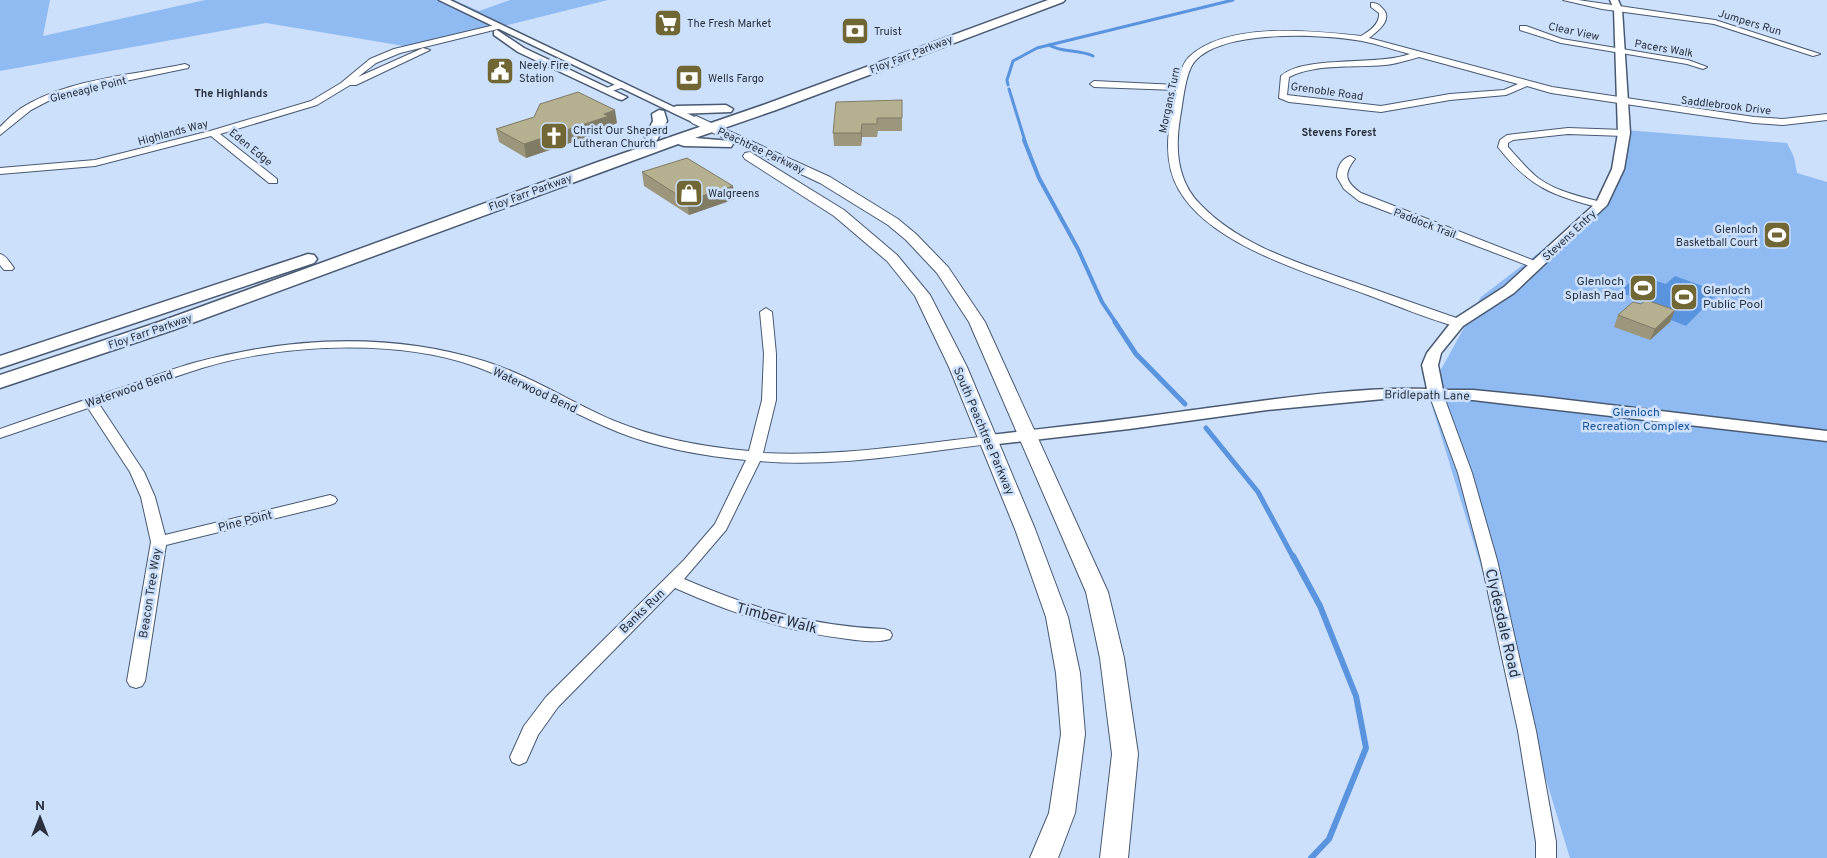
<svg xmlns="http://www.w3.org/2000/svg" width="1827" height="858" viewBox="0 0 1827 858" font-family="Overpass,sans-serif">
  <rect width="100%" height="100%" fill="#cce0fc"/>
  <g fill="#90baf2">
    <polygon points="0,0 50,0 43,36 205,0 454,0 479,11 510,0 608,0 416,48 266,23 0,71"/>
    <polygon points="1625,130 1787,143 1794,157 1797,173 1827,182 1827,858 1570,858 1428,393 1481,297 1596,209"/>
  </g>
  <polygon fill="#5a93de" points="1638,275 1666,284 1675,276 1719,292 1686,326 1641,308 1647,302 1619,292"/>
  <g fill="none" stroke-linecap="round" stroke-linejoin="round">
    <g stroke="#5a93de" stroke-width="3">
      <path d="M1049,45c13,8 30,4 44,11"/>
      <polyline points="1008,85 1007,80 1013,61 1037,48 1233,0"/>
      <polyline points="1009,89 1025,141"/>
    </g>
    <polyline stroke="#5a93de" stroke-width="4" points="1024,140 1039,178 1078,249 1102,302 1116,323"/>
    <g stroke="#5a93de" stroke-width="5">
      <polyline points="1115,322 1136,354 1185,404"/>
      <polyline points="1206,428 1258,492 1293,557"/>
    </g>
    <polyline stroke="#5a93de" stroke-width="6" points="1293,556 1320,606 1356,696 1366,748 1329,839 1311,858"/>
    <g stroke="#485971" stroke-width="2">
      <g id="minor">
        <polygon points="1563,0 1578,0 1715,20 1820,54 1813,56 1714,24 1602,9"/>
        <path d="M1371,3c5,0 8,1 11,5 12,11 -4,23 -13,30l183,49 202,30 29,2 44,-5v6l-44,5 -29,-2 -203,-30 -24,-7 -21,9 -56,5 -69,12 -92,-10 -10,-4 2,-22c23,-21 96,-10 129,-22 -16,-4 -32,-10 -48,-13 -40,-7 -138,-12 -167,20 -10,11 -12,42 -15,57 -5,30 -3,62 19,85 40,43 103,61 157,80 35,12 71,25 106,37l2,3 -2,3 -4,1c-30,-8 -60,-21 -90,-32 -57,-21 -157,-49 -189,-105 -18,-31 -10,-66 -3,-100l-82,-3 -4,-3 4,-3 83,4c2,-9 5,-21 12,-28 38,-36 125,-26 172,-21 9,-5 19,-12 18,-23l-8,-6zM1419,57l99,27 -14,6 -54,4 -69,12 -94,-11 2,-18c29,-14 65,-9 96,-12 11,-1 23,-5 34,-8z"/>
        <polygon points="499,24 503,26 502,28 400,53 376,63 358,77 423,48 430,50 356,85 350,85 317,105 220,134 277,179 277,183 269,183 211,136 95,166 0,174 0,168 95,160 210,131 311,101 341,83 370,59 394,49"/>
        <polygon points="1520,26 1526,26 1562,39 1688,60 1707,67 1703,69 1687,64 1561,43 1520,30"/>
        <path d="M185,64l4,2 -1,2 -101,21 -35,10 -21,11 -31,25v-8c9,-9 18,-18 30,-24 47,-25 104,-28 155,-39z"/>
        <polygon points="621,82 624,83 624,87 606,93 602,90"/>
        <path d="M1568,128l56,2 5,3 -5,3 -56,-2 -55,6 -5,3v4c9,10 19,22 30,31 19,14 44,19 67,25l1,2 -1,2 -4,1c-48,-12 -72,-21 -103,-61l2,-7 7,-5z"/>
        <path d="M1350,156l5,3c-12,15 -10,23 6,34l179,70 2,2 -2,2h-8l-173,-66 -15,-12 -7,-12c0,-9 4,-18 13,-21z"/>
        <path d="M0,254c6,1 10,9 14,14l-2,2h-8l-4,-5z"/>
        <path d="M766,308l6,4 4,42v46l-13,53c76,4 151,-9 226,-17l7,4 -7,4c-76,9 -152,24 -229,17l-34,69 -42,49c67,29 127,47 200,50l6,2 2,4 -2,4c-13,4 -29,2 -42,0 -61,-7 -117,-26 -173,-51l-117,119 -20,28 -12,27 -7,3 -7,-3 -2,-5 14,-31 22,-29 138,-137 31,-36 31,-64c-43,-4 -88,-12 -128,-28 -48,-19 -92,-47 -141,-65 -79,-29 -195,-23 -275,1 -35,11 -69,24 -103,36l45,68 11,25 10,38 165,-40 5,2 2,3 -2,3 -5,2 -164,40 -21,136 -3,5 -6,2 -6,-2 -3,-5 24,-139 -10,-45 -11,-25 -42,-64 -88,30v-9c43,-15 87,-30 130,-44 22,-8 44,-17 67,-23 94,-25 193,-30 287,-1 45,14 85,40 128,59 43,18 91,27 137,31l13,-51 2,-46 -4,-42z"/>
        <polygon points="1436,390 1443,394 1472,473 1497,560 1536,731 1556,842 1556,858 1536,858 1536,842 1518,731 1481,560 1458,473 1429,394"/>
      </g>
    </g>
    <g stroke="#485971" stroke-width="3">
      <g id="tertiary">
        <polygon points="439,0 450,0 701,120 700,122 692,122"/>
        <path d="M1610,0h8l4,9 8,124 -6,36 -17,36 -93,88 -51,33 -22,27 -3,12 5,25h30l70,7 284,34v10l-354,-41 -79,-2 -127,12 -138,19 -140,16 -6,-1 -2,-4 2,-4 6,-1c68,-8 136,-15 204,-25 77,-10 156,-23 234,-21l-5,-24 5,-12 26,-33 51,-33 92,-84 16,-34 6,-36 -4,-124z"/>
        <polygon points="497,30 524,48 627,97 622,100 618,99 518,52 494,35 494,31"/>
      </g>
    </g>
    <g stroke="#485971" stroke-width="2">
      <g id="secondary">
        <polygon points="696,116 830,177 898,219 916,234 948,267 985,322 1108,592 1124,658 1138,754 1128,858 1100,858 1112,754 1100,658 1086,592 969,322 937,273 906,240 888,225 820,183 692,123 690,120"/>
        <polygon points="750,152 844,210 897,255 930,295 967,367 1035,529 1068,617 1080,673 1085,734 1075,813 1058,858 1030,858 1049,813 1061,734 1056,673 1046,617 1015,529 949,367 915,296 887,261 834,216 745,159 743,156 745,153"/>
      </g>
    </g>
    <g stroke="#485971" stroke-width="3">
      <g id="primary">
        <polygon points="1048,0 1065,0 1063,2 776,110 695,138 731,141 733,144 731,147 684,146 678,144 173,330 0,388 0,375 159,322 598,162 766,104"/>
        <polygon points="726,105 733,109 731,112 676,114 669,110 676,106"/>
        <polygon points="659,110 664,111 667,121 657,140 647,140 645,137 653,121 652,114"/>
        <polygon points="308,254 314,255 317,259 314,263 0,368 0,356"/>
      </g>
    </g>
    <use href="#minor" fill="#fff" fill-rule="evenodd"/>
    <use href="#tertiary" fill="#fff" fill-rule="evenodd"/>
    <use href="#secondary" fill="#fff" fill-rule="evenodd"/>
    <use href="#primary" fill="#fff" fill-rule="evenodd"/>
  </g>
  <g fill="#9c977c">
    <polygon points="902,100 902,131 878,131 877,137 862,137 861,146 834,146 833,133"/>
    <polygon points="534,117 617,123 610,126 611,129 526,158 499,142 496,129"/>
    <polygon points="642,172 735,199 689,215 644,186"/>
    <polygon points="1641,304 1675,310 1670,322 1650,340 1614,327 1618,315"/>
  </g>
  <g fill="#7f7b65">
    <polygon points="615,110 617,123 610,126 611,129 526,158 524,144"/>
    <polygon points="862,124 862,137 861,146 861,133"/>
    <polygon points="733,186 735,199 689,215 687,201"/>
    <polygon points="1675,310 1670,322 1650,340 1655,329"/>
  </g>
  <g fill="#b5b090" stroke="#7f7b65">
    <polygon points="578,92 615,110 604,114 609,116 524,144 496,129 534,117 540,104"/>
    <polygon points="902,100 902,118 877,118 877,124 862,124 861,133 833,133 836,102"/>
    <polygon points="687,158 733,186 687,201 642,172"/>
    <polygon points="1646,300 1675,310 1655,329 1618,315 1633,302 1641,304"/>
  </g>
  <defs>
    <g id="supermarket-square" transform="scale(1.4375)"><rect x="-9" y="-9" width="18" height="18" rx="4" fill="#706734" stroke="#cce0fc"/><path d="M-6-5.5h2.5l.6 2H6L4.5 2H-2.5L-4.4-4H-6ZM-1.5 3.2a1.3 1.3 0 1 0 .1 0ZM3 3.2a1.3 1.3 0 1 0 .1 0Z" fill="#fff"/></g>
    <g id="bank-square" transform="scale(1.4375)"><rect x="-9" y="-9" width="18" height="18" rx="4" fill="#706734" stroke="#cce0fc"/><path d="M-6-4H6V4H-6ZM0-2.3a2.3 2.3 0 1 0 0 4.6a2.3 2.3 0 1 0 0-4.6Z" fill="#fff"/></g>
    <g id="civic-square" transform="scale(1.4375)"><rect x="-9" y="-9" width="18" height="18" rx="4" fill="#706734" stroke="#cce0fc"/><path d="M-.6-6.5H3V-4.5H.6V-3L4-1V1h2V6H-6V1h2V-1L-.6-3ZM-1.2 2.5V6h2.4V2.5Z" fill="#fff"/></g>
    <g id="church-square" transform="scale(1.4375)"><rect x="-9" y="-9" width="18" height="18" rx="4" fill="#706734" stroke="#cce0fc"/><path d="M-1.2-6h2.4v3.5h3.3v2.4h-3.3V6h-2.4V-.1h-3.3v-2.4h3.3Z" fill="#fff"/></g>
    <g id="shop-square" transform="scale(1.4375)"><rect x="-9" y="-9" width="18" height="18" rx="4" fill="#706734" stroke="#cce0fc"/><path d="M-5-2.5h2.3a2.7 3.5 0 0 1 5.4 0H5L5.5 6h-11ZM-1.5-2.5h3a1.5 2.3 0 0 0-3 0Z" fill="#fff"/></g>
    <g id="stadium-square" transform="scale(1.4375)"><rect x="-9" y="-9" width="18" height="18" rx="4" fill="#706734" stroke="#cce0fc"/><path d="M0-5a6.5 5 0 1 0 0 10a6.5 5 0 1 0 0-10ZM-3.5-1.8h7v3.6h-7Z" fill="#fff"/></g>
  </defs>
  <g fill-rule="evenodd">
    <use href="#supermarket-square" x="668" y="23"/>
    <use href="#bank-square" x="855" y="31"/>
    <use href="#civic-square" x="500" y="71"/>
    <use href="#bank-square" x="689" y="78"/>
    <use href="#church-square" x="554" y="136"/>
    <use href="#shop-square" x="689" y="193"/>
    <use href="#stadium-square" x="1777" y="235"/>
    <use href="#stadium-square" x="1643" y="288"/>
    <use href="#stadium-square" x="1684" y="297"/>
  </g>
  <g text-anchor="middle" stroke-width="5" stroke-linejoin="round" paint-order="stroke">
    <g font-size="11" fill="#29313c" stroke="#cce0fc">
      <text transform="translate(1750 22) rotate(17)" y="4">Jumpers Run</text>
      <text transform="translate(1574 31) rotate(12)" y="4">Clear View</text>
      <text transform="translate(1664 48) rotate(10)" y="4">Pacers Walk</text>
      <text transform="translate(911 54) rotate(-21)" y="4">Floy Farr Parkway</text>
      <text transform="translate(88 89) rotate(-14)" y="4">Gleneagle Point</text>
      <text transform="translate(1327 91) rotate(8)" y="4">Grenoble Road</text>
      <text transform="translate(1169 100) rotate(-78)" y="4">Morgans Turn</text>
      <text transform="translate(1726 105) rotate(7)" y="4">Saddlebrook Drive</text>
      <text transform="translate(173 132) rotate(-15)" y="4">Highlands Way</text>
      <text transform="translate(251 147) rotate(39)" y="4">Eden Edge</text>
      <text transform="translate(761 150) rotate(25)" y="4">Peachtree Parkway</text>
      <text transform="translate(530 192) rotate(-20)" y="4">Floy Farr Parkway</text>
      <text transform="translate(1425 223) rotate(21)" y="4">Paddock Trail</text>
      <text transform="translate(1569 235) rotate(-43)" y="4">Stevens Entry</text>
      <text transform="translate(150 331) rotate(-19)" y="4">Floy Farr Parkway</text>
    </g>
    <g font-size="11" fill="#29313c" stroke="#cce0fc" text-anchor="start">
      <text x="687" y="27">The Fresh Market</text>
      <text x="874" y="35">Truist</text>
      <text x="519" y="69">Neely Fire<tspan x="519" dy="13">Station</tspan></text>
      <text x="708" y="82">Wells Fargo</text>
      <text x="573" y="134">Christ Our Sheperd<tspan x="573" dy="13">Lutheran Church</tspan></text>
      <text x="708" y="197">Walgreens</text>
      <text x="1758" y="233" text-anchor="end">Glenloch<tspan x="1758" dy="13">Basketball Court</tspan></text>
    </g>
    <g font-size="11" font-weight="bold" fill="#29313c" stroke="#cce0fc">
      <text x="231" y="97">The Highlands</text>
      <text x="1339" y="136">Stevens Forest</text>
    </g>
    <g font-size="12" fill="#29313c" stroke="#cce0fc" text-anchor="end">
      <text x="1624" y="285">Glenloch<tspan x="1624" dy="14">Splash Pad</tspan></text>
      <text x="1703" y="294" text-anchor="start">Glenloch<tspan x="1703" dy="14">Public Pool</tspan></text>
    </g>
    <g font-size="12" fill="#29313c" stroke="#cce0fc">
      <text transform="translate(129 389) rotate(-19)" y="4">Waterwood Bend</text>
      <text transform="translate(535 390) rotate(25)" y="4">Waterwood Bend</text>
      <text transform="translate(1427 395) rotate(1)" y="4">Bridlepath Lane</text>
      <text transform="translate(984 431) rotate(67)" y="4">South Peachtree Parkway</text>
      <text transform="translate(245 521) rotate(-14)" y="4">Pine Point</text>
      <text transform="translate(150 593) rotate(-81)" y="4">Beacon Tree Way</text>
      <text transform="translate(642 611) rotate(-44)" y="4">Banks Run</text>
    </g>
    <g font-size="12" fill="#1b5297" stroke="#cce0fc">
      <text x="1636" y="416">Glenloch<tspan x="1636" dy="14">Recreation Complex</tspan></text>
    </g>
    <g font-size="15" fill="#29313c" stroke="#cce0fc">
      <text transform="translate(777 618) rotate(15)" y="5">Timber Walk</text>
      <text transform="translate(1503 623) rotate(77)" y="5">Clydesdale Road</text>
    </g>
  </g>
  <g transform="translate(40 818)" stroke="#cce0fc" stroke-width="4" paint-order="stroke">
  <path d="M0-4L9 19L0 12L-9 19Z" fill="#29313c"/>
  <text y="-8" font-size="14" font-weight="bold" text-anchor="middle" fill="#29313c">N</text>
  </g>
</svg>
